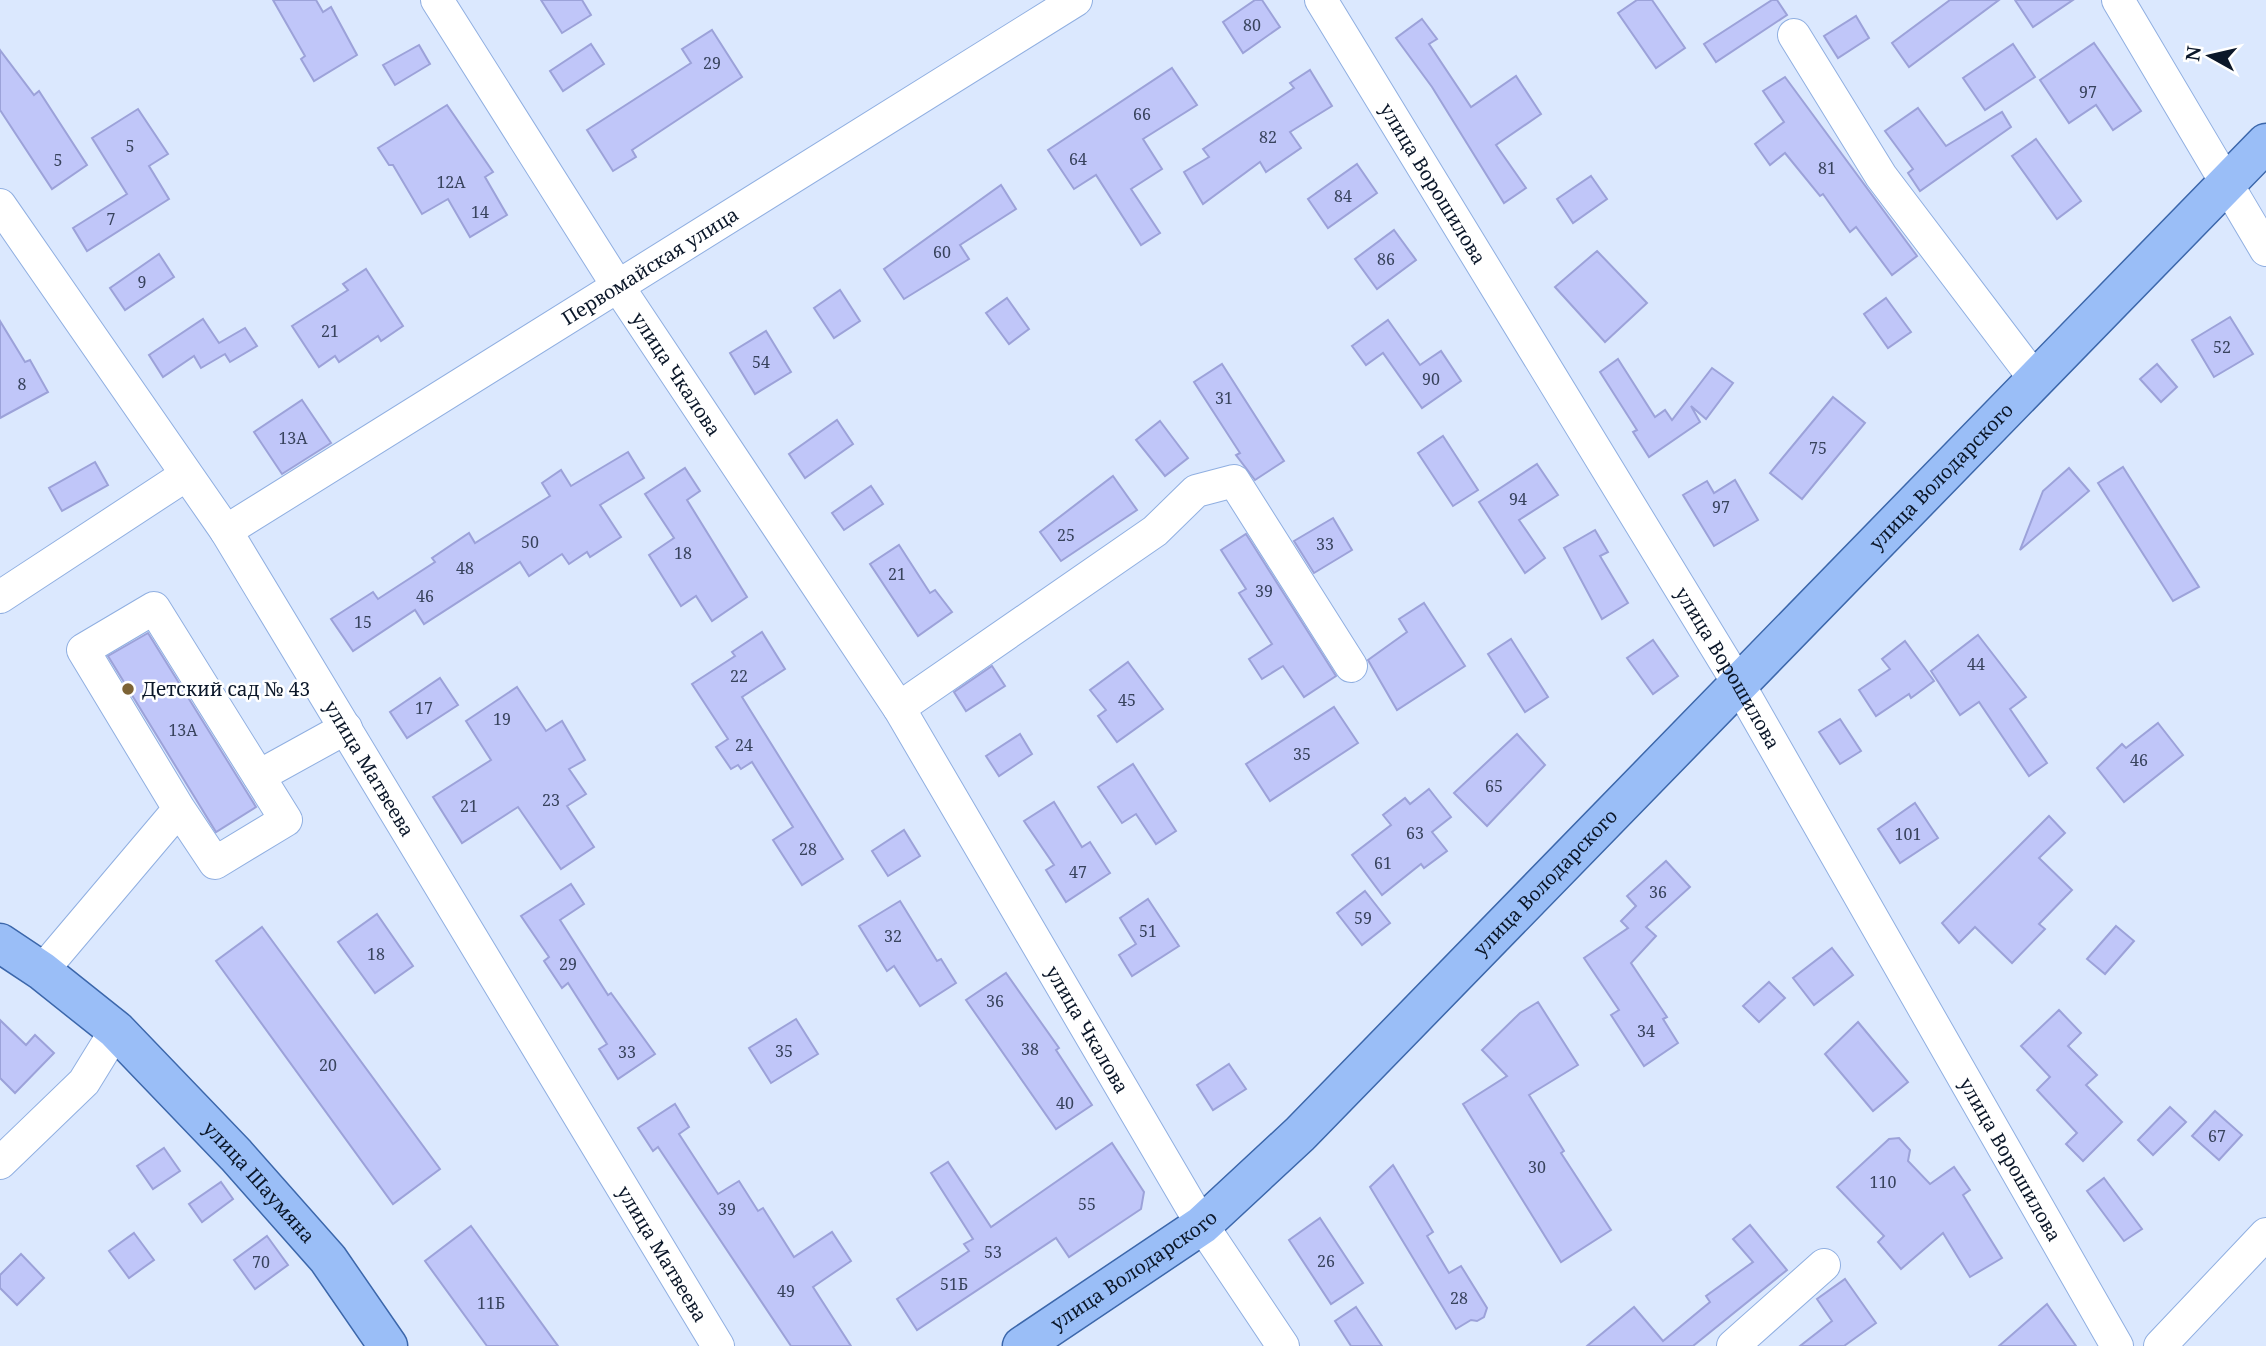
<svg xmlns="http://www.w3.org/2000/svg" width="2266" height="1346" viewBox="0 0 2266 1346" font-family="'Noto Serif',serif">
  <rect width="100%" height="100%" fill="#dbe8fe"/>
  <g fill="#c0c6f9" stroke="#9ca2d9" stroke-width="2">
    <polygon points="273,0 316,0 323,12 331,7 357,55 314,81 301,59 305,56"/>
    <polygon points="541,0 582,0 591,15 562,33"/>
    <polygon points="1255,0 1262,0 1280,27 1243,53 1223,22"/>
    <polygon points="1637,0 1652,0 1685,48 1656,68 1618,13"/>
    <polygon points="1772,0 1777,0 1787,15 1716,62 1704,44"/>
    <polygon points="1950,0 1999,0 1909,67 1892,43"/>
    <polygon points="2015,0 2073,0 2033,27"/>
    <polygon points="1856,16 1869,38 1838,58 1824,36"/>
    <polygon points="1422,19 1437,39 1429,44 1471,107 1516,76 1541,114 1496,145 1526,188 1504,203 1432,87 1396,38"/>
    <polygon points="712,30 742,77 632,150 636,157 613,171 587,130 691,63 682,49"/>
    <polygon points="2094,43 2141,111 2113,130 2096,105 2069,123 2040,80"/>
    <polygon points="591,44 604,64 563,91 550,71"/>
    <polygon points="2013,44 2035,77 1985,110 1963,78"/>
    <polygon points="419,45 430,64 395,85 383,65"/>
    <polygon points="0,50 34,95 39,91 87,165 52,189 0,110"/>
    <polygon points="1172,68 1197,105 1143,139 1162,169 1131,189 1160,233 1141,245 1096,175 1074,189 1048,150"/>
    <polygon points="1310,70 1332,106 1290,132 1301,148 1266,172 1260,162 1203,204 1184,172 1209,157 1203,149 1294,88 1290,83"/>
    <polygon points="1785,77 1917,256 1892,275 1856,227 1850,232 1823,194 1820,196 1785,153 1770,165 1755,144 1784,122 1763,91"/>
    <polygon points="447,105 493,172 485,177 507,215 470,237 448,199 422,214 393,165 389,165 378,148"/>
    <polygon points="1918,108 1946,146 2002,112 2011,127 1920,191 1908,173 1913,169 1885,131"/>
    <polygon points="138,109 168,154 149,166 169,199 87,251 73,228 127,194 92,138"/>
    <polygon points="2036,139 2081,201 2057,219 2012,156"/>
    <polygon points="1357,164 1377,193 1328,228 1308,199"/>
    <polygon points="1591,176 1607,199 1573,223 1557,199"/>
    <polygon points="1001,185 1016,209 960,245 969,259 904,299 884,269"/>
    <polygon points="1394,230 1416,260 1377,289 1355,259"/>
    <polygon points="1597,251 1647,303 1605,342 1555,287"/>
    <polygon points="159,254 174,277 125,310 110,288"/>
    <polygon points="366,269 403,326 381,341 378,336 339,362 335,356 319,367 292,326 348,290 343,284"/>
    <polygon points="840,290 860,321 834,338 814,308"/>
    <polygon points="1007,298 1029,329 1009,344 986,313"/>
    <polygon points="1886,298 1911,332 1888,348 1864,314"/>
    <polygon points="2230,317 2253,354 2214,377 2192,340"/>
    <polygon points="203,319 219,343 245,328 257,346 230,362 225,354 201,368 194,356 163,377 149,355"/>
    <polygon points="1388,320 1420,365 1441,351 1461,381 1422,408 1383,353 1366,365 1352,346"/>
    <polygon points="0,321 25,362 30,360 48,392 0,418"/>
    <polygon points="766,331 791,372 755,394 730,353"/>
    <polygon points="1618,359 1655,417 1665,410 1672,420 1712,368 1733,383 1706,419 1691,406 1700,422 1649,457 1633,432 1637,430 1600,372"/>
    <polygon points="1222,364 1284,461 1255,480 1236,455 1240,453 1194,382"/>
    <polygon points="2157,364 2177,387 2161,402 2140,379"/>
    <polygon points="1833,397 1865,423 1802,499 1770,473"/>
    <polygon points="302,400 331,443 282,474 254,432"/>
    <polygon points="837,420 853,444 805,478 789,454"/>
    <polygon points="1160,421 1188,458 1165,476 1136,440"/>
    <polygon points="1443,436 1478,490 1453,506 1418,453"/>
    <polygon points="628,452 644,478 600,505 621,537 590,557 587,552 569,564 562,554 529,576 520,562 424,624 415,610 353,651 331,619 373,592 378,599 435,562 432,558 469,533 475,543 550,496 542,483 561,470 571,486"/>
    <polygon points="95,462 108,485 62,511 49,488"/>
    <polygon points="1537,464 1558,495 1519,520 1545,558 1525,573 1479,502"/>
    <polygon points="2123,467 2199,587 2173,601 2098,483"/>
    <polygon points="685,468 700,491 687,500 747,597 712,621 696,596 681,606 649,555 674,538 645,494"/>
    <polygon points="2069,468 2089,491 2020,550 2043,491"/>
    <polygon points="1113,476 1137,510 1061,561 1040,532"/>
    <polygon points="1735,480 1758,520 1714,546 1683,495 1707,481 1714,493"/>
    <polygon points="871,486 883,504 844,530 832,513"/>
    <polygon points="1333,518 1352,550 1314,573 1294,541"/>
    <polygon points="1595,530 1608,552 1600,556 1628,603 1602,619 1564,548"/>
    <polygon points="1246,534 1336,676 1304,697 1283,666 1262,679 1249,659 1272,644 1239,593 1246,589 1221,550"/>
    <polygon points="899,545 930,593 935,590 952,612 918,636 870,564"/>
    <polygon points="1424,603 1465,666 1397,710 1368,660 1407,632 1399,619"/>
    <polygon points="762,632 785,669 742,697 843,859 802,885 773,840 793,827 752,762 741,769 738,765 731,769 716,747 728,739 692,684 735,656 732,652"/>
    <polygon points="148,633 256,807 216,832 108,656"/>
    <polygon points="1978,635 2026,697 2010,709 2047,763 2029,776 1979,702 1960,715 1931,671"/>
    <polygon points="1511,639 1548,697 1525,712 1488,654"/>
    <polygon points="1653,640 1678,676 1653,694 1627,658"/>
    <polygon points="1905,641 1934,681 1911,698 1909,694 1876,716 1859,690 1890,669 1882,659"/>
    <polygon points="1128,662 1163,709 1117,742 1098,716 1106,710 1090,690"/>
    <polygon points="992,666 1005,686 966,711 954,692"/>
    <polygon points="440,678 458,705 407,738 390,712"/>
    <polygon points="517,687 546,731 562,721 585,760 569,769 586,794 567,806 594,847 561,869 518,807 462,843 433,797 491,760 466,721"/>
    <polygon points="1334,707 1358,743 1270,801 1246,764"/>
    <polygon points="1840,719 1861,751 1840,764 1819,732"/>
    <polygon points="2158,723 2183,755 2124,802 2097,768 2122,744 2126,748"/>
    <polygon points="1020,734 1032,754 999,776 986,756"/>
    <polygon points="1517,734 1545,765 1487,826 1454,793"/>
    <polygon points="1133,764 1176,831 1156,844 1136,814 1122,823 1098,787"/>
    <polygon points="1429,789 1451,817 1432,832 1447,851 1424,868 1421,864 1382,895 1352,855 1391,825 1383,815 1405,798 1410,804"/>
    <polygon points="1054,802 1082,847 1090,842 1110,873 1066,902 1046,870 1054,865 1024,821"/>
    <polygon points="1915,803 1938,838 1900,863 1878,829"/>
    <polygon points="2049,816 2065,833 2039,858 2072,890 2039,924 2045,929 2012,963 1975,927 1959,943 1942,923"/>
    <polygon points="904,830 920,856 888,876 872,851"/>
    <polygon points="1666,861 1690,887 1646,927 1656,936 1631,963 1667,1017 1663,1019 1678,1043 1644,1066 1611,1015 1619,1010 1584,958 1628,928 1621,921 1636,906 1627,896"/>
    <polygon points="571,884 584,904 560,920 608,995 611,993 655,1054 618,1079 599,1049 607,1044 568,983 562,988 544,961 549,957 521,916"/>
    <polygon points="1365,891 1390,923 1362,945 1337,913"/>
    <polygon points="1148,899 1179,946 1132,976 1119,955 1136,944 1120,918"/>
    <polygon points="900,901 937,961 941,959 956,983 920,1006 894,966 887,971 859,926"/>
    <polygon points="377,914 413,966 375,993 338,942"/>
    <polygon points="2116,926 2134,941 2105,974 2087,959"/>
    <polygon points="262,927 440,1169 393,1204 216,961"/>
    <polygon points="1832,948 1853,975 1814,1005 1793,978"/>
    <polygon points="1006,973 1059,1048 1056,1050 1092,1105 1056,1129 966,1000"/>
    <polygon points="1769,982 1785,998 1759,1022 1743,1006"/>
    <polygon points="1538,1002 1578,1065 1529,1095 1564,1151 1561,1153 1611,1230 1561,1262 1463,1104 1507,1076 1482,1050 1520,1013"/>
    <polygon points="2059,1010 2081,1033 2068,1046 2097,1075 2086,1085 2122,1122 2083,1161 2066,1144 2077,1133 2037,1090 2050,1077 2021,1046"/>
    <polygon points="796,1019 818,1054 771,1083 749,1048"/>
    <polygon points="0,1020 26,1045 35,1035 54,1053 15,1093 0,1078"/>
    <polygon points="1858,1022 1908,1082 1873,1111 1825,1054"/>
    <polygon points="1229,1064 1246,1089 1213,1110 1197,1085"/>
    <polygon points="675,1104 689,1127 679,1134 718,1194 739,1181 758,1211 763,1208 794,1257 832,1232 851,1261 813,1287 851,1346 791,1346 658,1147 653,1151 638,1128"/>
    <polygon points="2170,1107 2186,1122 2153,1155 2138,1140"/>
    <polygon points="2215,1111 2242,1135 2219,1160 2192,1136"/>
    <polygon points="1899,1138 1910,1150 1908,1161 1930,1184 1954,1167 1970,1190 1963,1195 2002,1258 1970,1277 1943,1233 1901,1269 1878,1242 1884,1236 1837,1187 1889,1139"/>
    <polygon points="1112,1143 1144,1192 1141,1209 1069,1257 1056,1238 917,1330 897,1299 969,1251 964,1244 973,1239 931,1173 948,1162 991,1227"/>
    <polygon points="164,1148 180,1171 153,1189 137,1166"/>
    <polygon points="1393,1165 1433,1232 1427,1236 1449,1273 1461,1266 1487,1308 1484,1317 1477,1321 1471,1320 1456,1329 1370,1187"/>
    <polygon points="2104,1178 2142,1229 2124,1241 2087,1191"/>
    <polygon points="221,1182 233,1199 202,1222 189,1204"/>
    <polygon points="1320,1218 1363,1283 1331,1304 1289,1240"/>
    <polygon points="1750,1225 1787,1270 1693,1346 1587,1346 1634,1307 1663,1341 1710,1302 1706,1296 1753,1262 1733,1239"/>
    <polygon points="471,1226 558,1346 487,1346 425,1261"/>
    <polygon points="134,1233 154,1260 129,1278 109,1251"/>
    <polygon points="267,1236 288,1265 255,1289 234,1260"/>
    <polygon points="21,1254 44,1278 17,1305 0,1288 0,1275"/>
    <polygon points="1845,1279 1876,1323 1844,1346 1800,1346 1832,1321 1817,1299"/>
    <polygon points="2047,1304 2076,1346 1999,1346"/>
    <polygon points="1356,1307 1382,1346 1351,1346 1335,1321"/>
  </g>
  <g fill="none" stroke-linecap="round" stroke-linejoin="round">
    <g stroke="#90afe1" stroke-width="34">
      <g id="minor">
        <path id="s1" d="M437,0l180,285 282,423 303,517 81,121"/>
        <path id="s2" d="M1321,0l417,683 379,663"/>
        <polyline points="2118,0 2266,250"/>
        <polyline points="1794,35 1881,176 2035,379"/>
        <path id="s3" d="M0,205l226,326 492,815"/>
        <path id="s4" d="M226,531l850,-531"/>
        <polyline points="0,597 186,475"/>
        <polyline points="899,708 1155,531 1196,491 1234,481 1351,666"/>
        <polyline points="259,776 346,728"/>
        <polyline points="42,971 179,809 83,650 154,608 286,820 215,863 179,809"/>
        <polyline points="0,1163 84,1082 116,1030"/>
        <polyline points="1733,1346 1824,1265"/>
        <polyline points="2160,1346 2266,1234"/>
      </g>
    </g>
    <g stroke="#3c67ab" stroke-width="41">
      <g id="major">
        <path id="s5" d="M0,943l42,28 74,59 120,125 92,104 60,87"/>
        <path id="s6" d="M1022,1346l180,-121 98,-91 966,-991"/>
      </g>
    </g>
    <use href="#minor" stroke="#fff" stroke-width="32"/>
    <use href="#major" stroke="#9abef7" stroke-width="38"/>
  </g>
  <circle fill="#7d6335" stroke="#fff" stroke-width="2.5" cx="128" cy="689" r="7"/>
  <g text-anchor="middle" stroke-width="5" stroke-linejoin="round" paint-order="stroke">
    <g font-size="16" fill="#38435d">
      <text x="1252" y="31">80</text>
      <text x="712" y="69">29</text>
      <text x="2088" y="98">97</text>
      <text x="1142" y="120">66</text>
      <text x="1268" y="143">82</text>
      <text x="130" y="152">5</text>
      <text x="1078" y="165">64</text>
      <text x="58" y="166">5</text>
      <text x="1827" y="174">81</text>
      <text x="451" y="188">12А</text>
      <text x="1343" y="202">84</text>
      <text x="480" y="218">14</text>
      <text x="111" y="225">7</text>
      <text x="942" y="258">60</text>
      <text x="1386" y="265">86</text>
      <text x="142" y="288">9</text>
      <text x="330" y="337">21</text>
      <text x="2222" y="353">52</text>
      <text x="761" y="368">54</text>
      <text x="1431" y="385">90</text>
      <text x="22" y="390">8</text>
      <text x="1224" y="404">31</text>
      <text x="293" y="444">13А</text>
      <text x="1818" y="454">75</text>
      <text x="1518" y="505">94</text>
      <text x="1721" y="513">97</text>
      <text x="1066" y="541">25</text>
      <text x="530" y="548">50</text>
      <text x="1325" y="550">33</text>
      <text x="683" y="559">18</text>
      <text x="465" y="574">48</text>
      <text x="897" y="580">21</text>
      <text x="1264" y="597">39</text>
      <text x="425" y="602">46</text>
      <text x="363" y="628">15</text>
      <text x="1976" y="670">44</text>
      <text x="739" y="682">22</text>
      <text x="1127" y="706">45</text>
      <text x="424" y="714">17</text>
      <text x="502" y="725">19</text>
      <text x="183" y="736">13А</text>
      <text x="744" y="751">24</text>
      <text x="1302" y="760">35</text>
      <text x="2139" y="766">46</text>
      <text x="1494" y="792">65</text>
      <text x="551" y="806">23</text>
      <text x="469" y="812">21</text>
      <text x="1415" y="839">63</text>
      <text x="1908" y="840">101</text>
      <text x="808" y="855">28</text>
      <text x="1383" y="869">61</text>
      <text x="1078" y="878">47</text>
      <text x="1658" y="898">36</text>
      <text x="1363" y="924">59</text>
      <text x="1148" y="937">51</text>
      <text x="893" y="942">32</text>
      <text x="376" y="960">18</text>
      <text x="568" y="970">29</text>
      <text x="995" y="1007">36</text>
      <text x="1646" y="1037">34</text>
      <text x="1030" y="1055">38</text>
      <text x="784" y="1057">35</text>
      <text x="627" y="1058">33</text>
      <text x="328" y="1071">20</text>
      <text x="1065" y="1109">40</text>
      <text x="2217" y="1142">67</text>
      <text x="1537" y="1173">30</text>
      <text x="1883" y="1188">110</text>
      <text x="1087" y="1210">55</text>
      <text x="727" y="1215">39</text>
      <text x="993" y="1258">53</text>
      <text x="1326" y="1267">26</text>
      <text x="261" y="1268">70</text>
      <text x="954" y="1290">51Б</text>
      <text x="786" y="1297">49</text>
      <text x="1459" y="1304">28</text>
      <text x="491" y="1309">11Б</text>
    </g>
    <g font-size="19" fill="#0b1729" stroke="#fff">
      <text dy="7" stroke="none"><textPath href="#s2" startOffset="215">улица Ворошилова</textPath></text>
      <text dy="7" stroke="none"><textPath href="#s4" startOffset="500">Первомайская улица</textPath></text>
      <text dy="7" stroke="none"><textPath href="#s1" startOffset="444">улица Чкалова</textPath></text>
      <text dy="7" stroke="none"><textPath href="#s6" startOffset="1269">улица Володарского</textPath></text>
      <text dy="7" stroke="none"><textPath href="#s2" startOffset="782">улица Ворошилова</textPath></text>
      <text dy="7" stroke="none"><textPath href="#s3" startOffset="674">улица Матвеева</textPath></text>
      <text dy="7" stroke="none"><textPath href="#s6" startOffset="702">улица Володарского</textPath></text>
      <text dy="7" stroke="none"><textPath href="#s1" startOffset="1218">улица Чкалова</textPath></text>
      <text dy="7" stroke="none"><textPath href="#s2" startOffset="1349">улица Ворошилова</textPath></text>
      <text dy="7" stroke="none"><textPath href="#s5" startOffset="354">улица Шаумяна</textPath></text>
      <text dy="7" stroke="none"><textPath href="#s3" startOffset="1241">улица Матвеева</textPath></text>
      <text dy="7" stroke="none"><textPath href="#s6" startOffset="135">улица Володарского</textPath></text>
    </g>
    <g font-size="19" fill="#0b1729" stroke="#fff" text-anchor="start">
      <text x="142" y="696">Детский сад № 43</text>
    </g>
  </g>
  <g transform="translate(2210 56) rotate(278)" stroke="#ffffff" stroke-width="5" paint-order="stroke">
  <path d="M0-5L12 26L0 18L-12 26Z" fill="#0b1729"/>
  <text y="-10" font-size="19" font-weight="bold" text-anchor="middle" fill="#0b1729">N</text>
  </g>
</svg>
